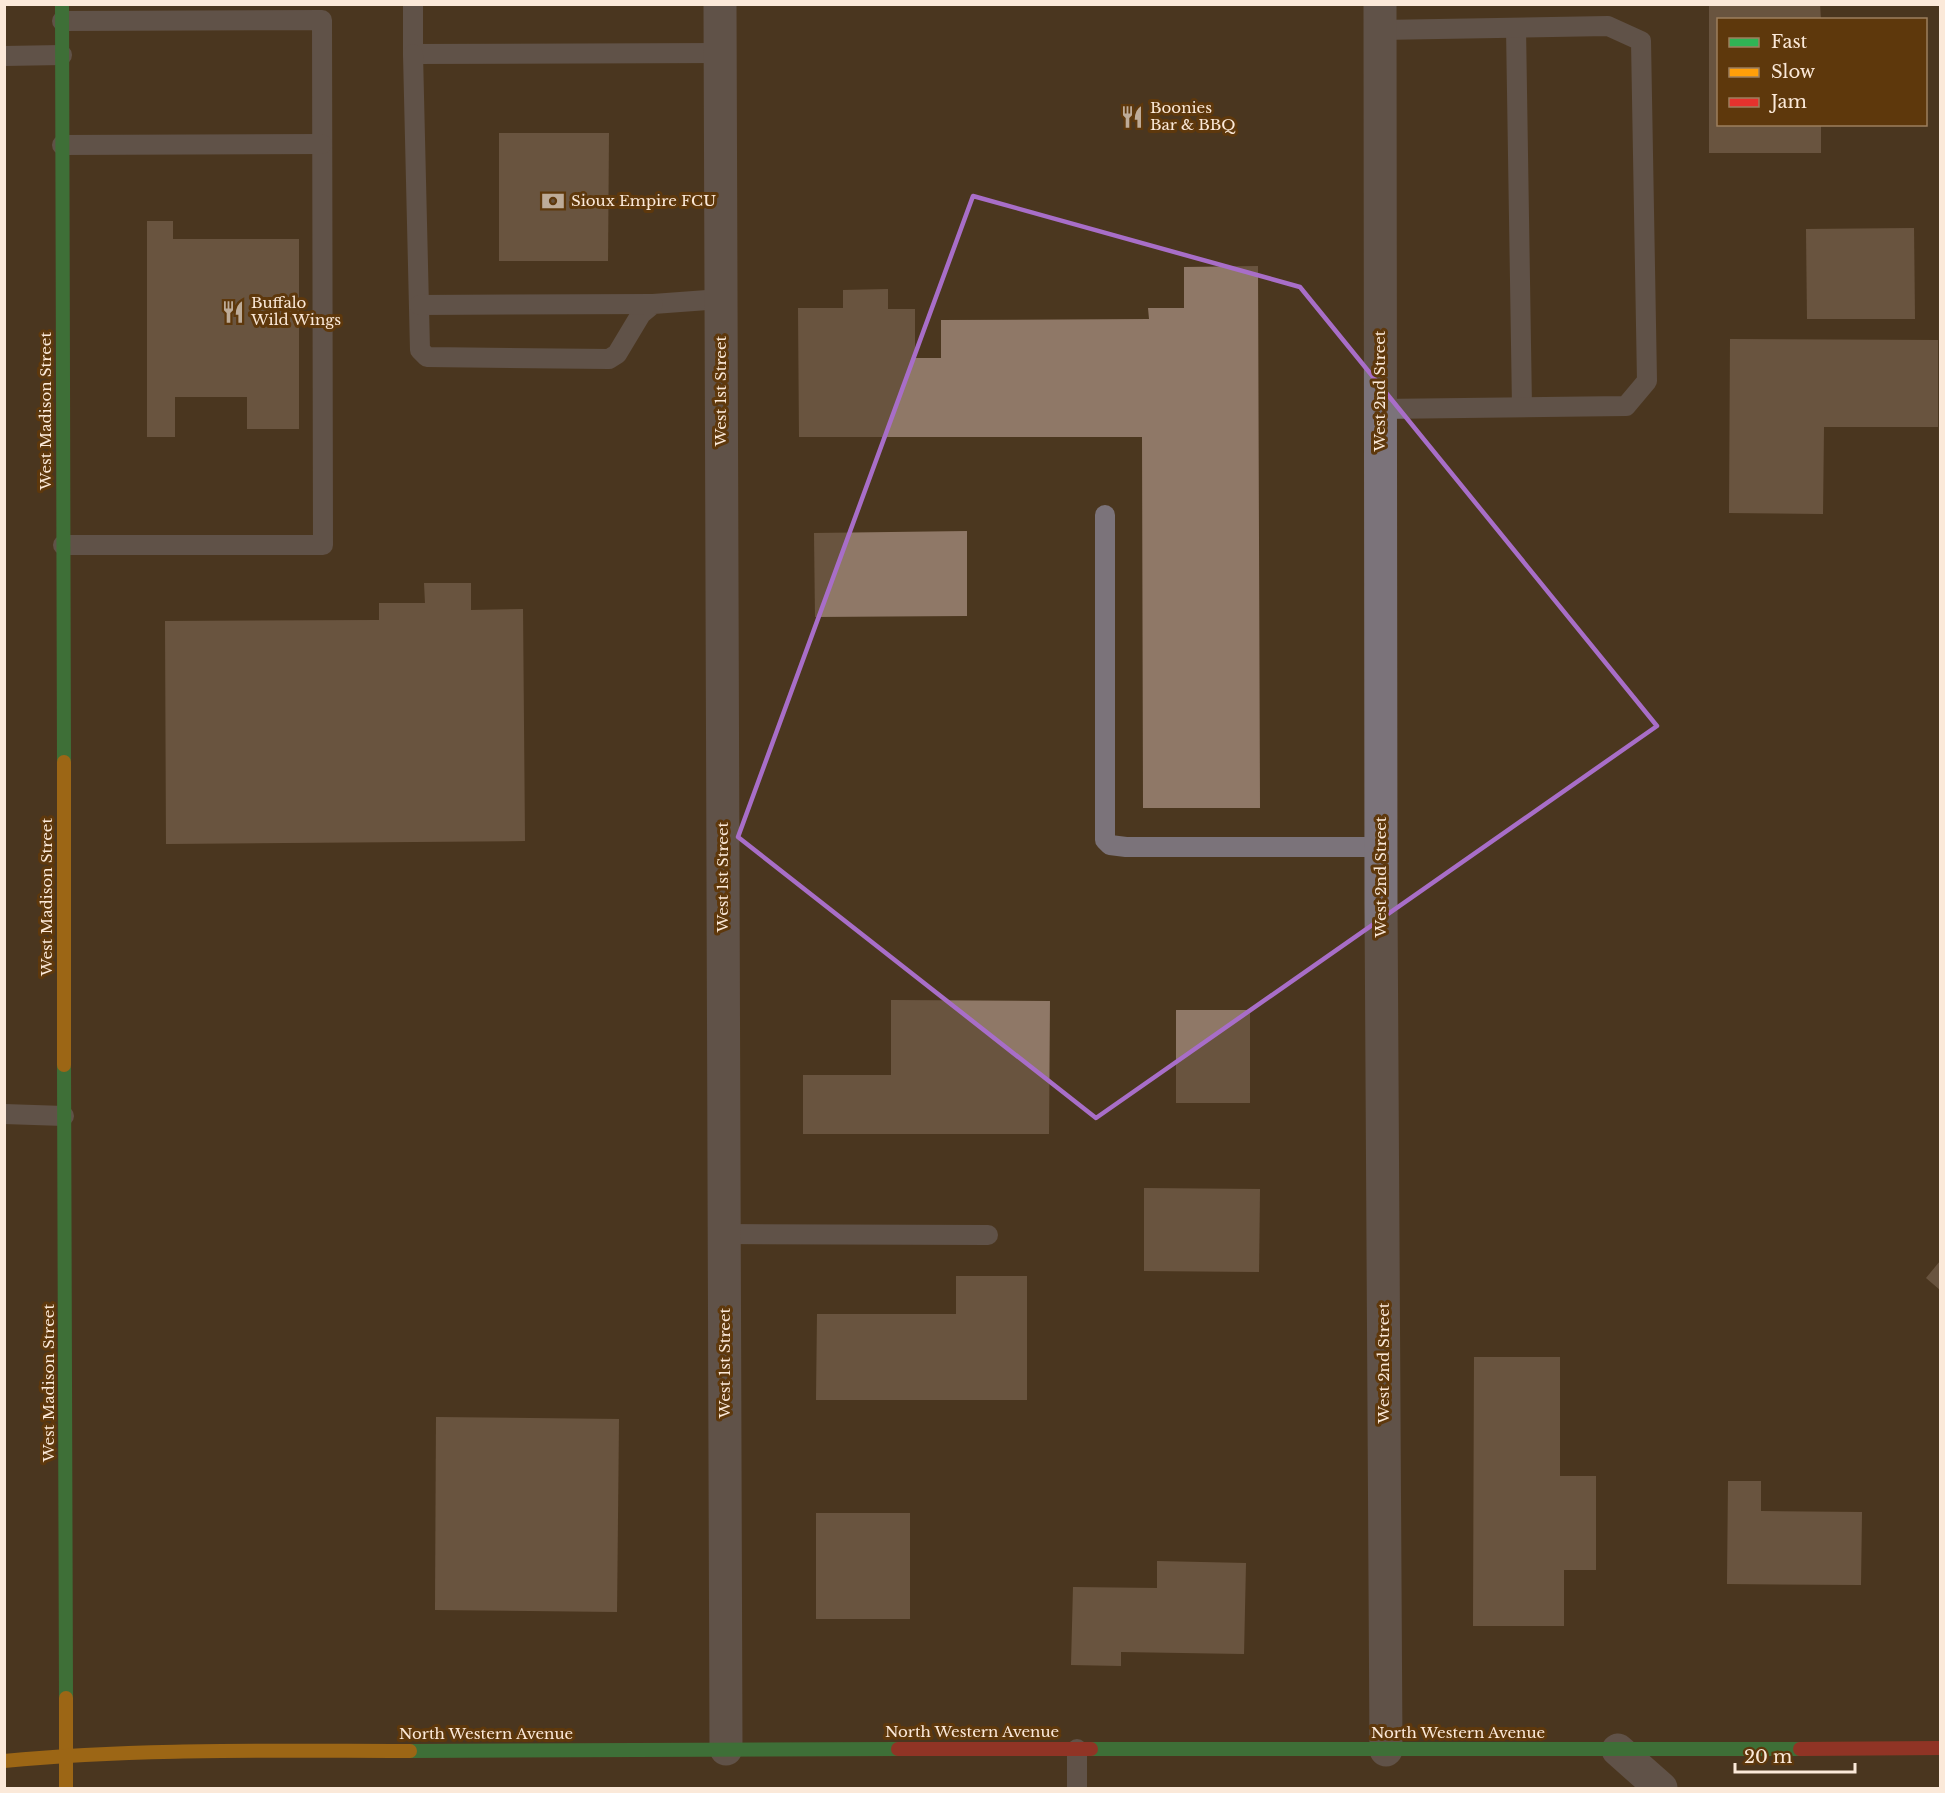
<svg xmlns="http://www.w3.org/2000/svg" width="1945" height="1793" viewBox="0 0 1945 1793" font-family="'Libre Baskerville',serif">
  <rect width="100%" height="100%" fill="#4b371f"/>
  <g fill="#8f7867">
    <polygon points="1709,4 1820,4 1821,20 1718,20 1718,124 1821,124 1821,153 1709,153"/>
    <polygon points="499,133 609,133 608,261 499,261"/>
    <polygon points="147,221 173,221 173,239 299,239 299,429 247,429 247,397 175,397 175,437 147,437"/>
    <polygon points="1914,228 1915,319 1807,319 1806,229"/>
    <polygon points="1258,266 1260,808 1143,808 1142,437 799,437 798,308 843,308 843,290 888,289 888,309 915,309 915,358 941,358 941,320 1149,319 1148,308 1184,308 1184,267"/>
    <polygon points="1730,339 1938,340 1938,427 1824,427 1823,514 1729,513"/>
    <polygon points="967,531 967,616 815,617 814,533"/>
    <polygon points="424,583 471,583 471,610 523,609 525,841 166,844 165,621 379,620 379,603 425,603"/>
    <polygon points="891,1000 1050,1001 1049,1134 803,1134 803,1075 891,1075"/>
    <rect x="1176" y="1010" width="74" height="93"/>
    <polygon points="1144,1188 1260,1189 1259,1272 1144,1271"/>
    <polygon points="1940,1261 1940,1290 1926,1278"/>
    <polygon points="956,1276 1027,1276 1027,1400 816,1400 817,1314 956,1314"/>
    <polygon points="1474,1357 1560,1357 1560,1476 1596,1476 1596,1570 1564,1570 1564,1626 1473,1626"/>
    <polygon points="436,1417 619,1419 617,1612 435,1610"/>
    <polygon points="1728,1481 1761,1481 1761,1511 1862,1512 1861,1585 1727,1584"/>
    <rect x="816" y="1513" width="94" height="106"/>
    <polygon points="1157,1561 1246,1563 1244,1654 1121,1652 1121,1666 1071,1665 1073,1587 1157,1588"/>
  </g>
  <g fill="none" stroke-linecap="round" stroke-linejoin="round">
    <g stroke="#7b737a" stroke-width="20">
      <polyline points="413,4 413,54 720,53"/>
      <polyline points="62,21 322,20 323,545 63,545"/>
      <polyline points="1516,28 1522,407"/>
      <polyline points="1380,30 1608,26 1641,41 1647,381 1626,406 1380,409"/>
      <polyline points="413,54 420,350 427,357 609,359 617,354 641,314 653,304 721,299"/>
      <polyline points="4,56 62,55"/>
      <polyline points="62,145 322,144"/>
      <polyline points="419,305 653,304"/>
      <polyline points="1105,515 1105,840 1110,845 1126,847 1381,847"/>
      <polyline points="4,1114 64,1116"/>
      <polyline points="724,1234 988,1235"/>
      <polyline points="1077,1788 1077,1749"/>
    </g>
    <g stroke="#7b737a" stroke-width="33">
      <polyline points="720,4 726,1749"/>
      <polyline points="1380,4 1381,904 1386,1750"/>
      <polyline points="1618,1750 1661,1788"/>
    </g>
    <g stroke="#30b455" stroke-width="14">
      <polyline points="62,4 64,762"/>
      <polyline points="64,1065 66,1698"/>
      <polyline points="1091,1749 1800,1749"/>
      <polyline points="410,1751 898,1749"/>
    </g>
    <g stroke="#ff9f0a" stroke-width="14">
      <polyline points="64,762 64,1065"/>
      <polyline points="66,1698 66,1788"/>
      <path d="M4,1761c135,-13 271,-10 406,-10"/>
    </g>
    <g stroke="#e5322d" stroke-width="14">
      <polyline points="898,1749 1091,1749"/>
      <polyline points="1800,1749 1940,1748"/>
    </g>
  </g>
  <path d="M0 0H1945V1793H0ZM973,196l327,91 357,439 -561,392 -358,-281z" fill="#4b371f" fill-opacity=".55" fill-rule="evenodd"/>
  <path fill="none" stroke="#a86ec8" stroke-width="4.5" stroke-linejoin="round" d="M973,196l327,91 357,439 -561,392 -358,-281z"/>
  <defs>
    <g id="restaurant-bare" transform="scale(1.8)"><path d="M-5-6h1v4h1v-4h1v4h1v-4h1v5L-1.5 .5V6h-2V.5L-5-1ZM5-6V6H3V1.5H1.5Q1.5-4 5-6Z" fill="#bdab98" stroke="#5e380c" stroke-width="2.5" paint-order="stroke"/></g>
    <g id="bank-bare" transform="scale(1.8)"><path d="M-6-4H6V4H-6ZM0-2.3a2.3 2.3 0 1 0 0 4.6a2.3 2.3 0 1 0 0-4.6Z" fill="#bdab98" stroke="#5e380c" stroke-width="2.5" paint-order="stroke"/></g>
  </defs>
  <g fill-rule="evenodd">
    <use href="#restaurant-bare" x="1132" y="117"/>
    <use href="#bank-bare" x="553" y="201"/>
    <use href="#restaurant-bare" x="233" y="312"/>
  </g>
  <g text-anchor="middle" stroke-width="6" stroke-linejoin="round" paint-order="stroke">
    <g font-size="15" fill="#fbe9d9" stroke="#5e380c" text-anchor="start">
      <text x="1150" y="113">Boonies<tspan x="1150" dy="17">Bar &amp; BBQ</tspan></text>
      <text x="571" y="206">Sioux Empire FCU</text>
      <text x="251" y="308">Buffalo<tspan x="251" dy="17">Wild Wings</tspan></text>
    </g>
    <g font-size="15" fill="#fbe9d9" stroke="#5e380c">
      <text transform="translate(721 391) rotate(-90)" y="5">West 1st Street</text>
      <text transform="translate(1380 391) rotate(-90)" y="5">West 2nd Street</text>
      <text transform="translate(46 411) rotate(-90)" y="5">West Madison Street</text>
      <text transform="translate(723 877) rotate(-90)" y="5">West 1st Street</text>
      <text transform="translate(1381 877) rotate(-90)" y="5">West 2nd Street</text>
      <text transform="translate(47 897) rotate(-90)" y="5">West Madison Street</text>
      <text transform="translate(725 1363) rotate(-90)" y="5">West 1st Street</text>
      <text transform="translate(1384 1363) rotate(-90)" y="5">West 2nd Street</text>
      <text transform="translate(49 1383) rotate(-90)" y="5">West Madison Street</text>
      <text x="972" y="1737">North Western Avenue</text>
      <text x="1458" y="1738">North Western Avenue</text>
      <text x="486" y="1739">North Western Avenue</text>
    </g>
  </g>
  <rect width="1945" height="1793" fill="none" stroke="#fbe9d9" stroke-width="12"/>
  <rect x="1717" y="18" width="210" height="108" fill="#5e380c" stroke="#9d7f5e" stroke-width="1.5"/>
  <rect x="1729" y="38" width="30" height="9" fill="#30b455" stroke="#9d7f5e" stroke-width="1.5"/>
  <text x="1771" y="48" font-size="18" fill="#fbe9d9">Fast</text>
  <rect x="1729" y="68" width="30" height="9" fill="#ff9f0a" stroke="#9d7f5e" stroke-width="1.5"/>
  <text x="1771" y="78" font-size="18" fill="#fbe9d9">Slow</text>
  <rect x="1729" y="98" width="30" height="9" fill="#e5322d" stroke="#9d7f5e" stroke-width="1.5"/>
  <text x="1771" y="108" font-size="18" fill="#fbe9d9">Jam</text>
  <path d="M1735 1763v9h120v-9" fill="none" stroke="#fbe9d9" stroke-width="3"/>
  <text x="1744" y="1763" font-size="18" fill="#fbe9d9" stroke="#5e380c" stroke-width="4.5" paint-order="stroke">20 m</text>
</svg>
